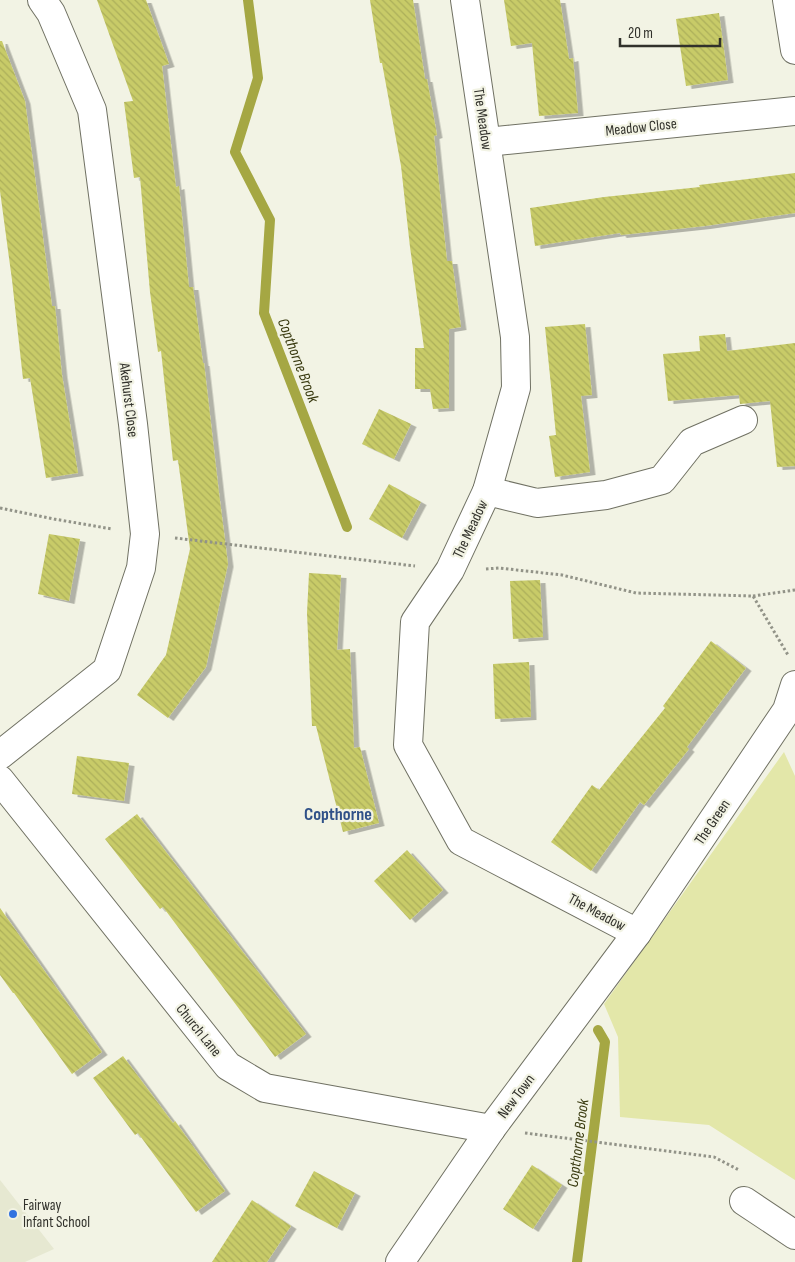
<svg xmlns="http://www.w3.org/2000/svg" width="795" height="1262" viewBox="0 0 795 1262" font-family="'Sofia Sans Condensed',sans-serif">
  <defs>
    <pattern id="building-back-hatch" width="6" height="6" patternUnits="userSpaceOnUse" patternTransform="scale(1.25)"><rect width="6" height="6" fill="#c8cb68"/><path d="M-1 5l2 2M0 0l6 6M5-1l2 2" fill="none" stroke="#acaf5a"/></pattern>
    <filter id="shadow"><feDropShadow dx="5.5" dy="3" stdDeviation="0" flood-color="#0004"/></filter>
  </defs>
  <rect width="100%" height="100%" fill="#f2f3e4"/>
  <polygon fill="#e6e8d1" points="0,1180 54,1249 25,1262 0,1262"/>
  <polygon fill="#e3e7a9" points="784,752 795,776 795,1180 709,1125 620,1117 618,1037 604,1004"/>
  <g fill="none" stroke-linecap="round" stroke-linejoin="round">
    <g stroke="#a5a743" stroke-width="10">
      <polyline points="248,0 258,78 235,152 270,220 264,313 347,527"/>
      <polyline points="577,1262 605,1042 598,1030"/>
    </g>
  </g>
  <g fill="url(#building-back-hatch)" filter="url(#shadow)">
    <polygon points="97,0 146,0 169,64 162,66 176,187 179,186 189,287 193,287 203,363 204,363 219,493 228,564 206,667 168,718 137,695 166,655 190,549 178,460 173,461 161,351 158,352 150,292 140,177 134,178 124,102 133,101"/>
    <polygon points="370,0 413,0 425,79 427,79 437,135 434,136 447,261 452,261 461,327 449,329 449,408 433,409 430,389 415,389 415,348 424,348 410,247 401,166 382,63 380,63"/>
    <polygon points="504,0 560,0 569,59 573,58 578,113 539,116 532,43 511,46"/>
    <polygon points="719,13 728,80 686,86 676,19"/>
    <polygon points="0,41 2,41 25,101 52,306 55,306 62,375 78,473 46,478 30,378 23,379 12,280 0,191"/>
    <polygon points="795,173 795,213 705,226 621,235 620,233 535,246 530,208 604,197 700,187 699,185"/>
    <polygon points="585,324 592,395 581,396 590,472 555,477 549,436 556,435 545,327"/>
    <polygon points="725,334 727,351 795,343 795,466 777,467 770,401 740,404 739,395 668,401 663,354 700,351 699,336"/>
    <polygon points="379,409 411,424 394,459 362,444"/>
    <polygon points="389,484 421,502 402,538 369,519"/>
    <polygon points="49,534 80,539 69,601 38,594"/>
    <polygon points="309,573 341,575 337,650 350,649 354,748 360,747 379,823 343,832 316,726 312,726 307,613"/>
    <polygon points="540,580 543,637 513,639 510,581"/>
    <polygon points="711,641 746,668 687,747 689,749 644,805 640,802 591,871 551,842 592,785 599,790 665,708 663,706"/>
    <polygon points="529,662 531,717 495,719 493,664"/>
    <polygon points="77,756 129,763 124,801 72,794"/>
    <polygon points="137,814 306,1034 275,1057 163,907 160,909 105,839"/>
    <polygon points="407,850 443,890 410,920 374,881"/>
    <polygon points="0,908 102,1052 72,1074 14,993 13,993 0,975"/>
    <polygon points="123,1056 173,1123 175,1121 225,1191 196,1212 138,1133 135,1135 93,1078"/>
    <polygon points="532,1165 562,1185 533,1229 503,1209"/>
    <polygon points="314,1171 355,1193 337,1228 295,1206"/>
    <polygon points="252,1200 291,1226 267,1262 212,1262"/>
  </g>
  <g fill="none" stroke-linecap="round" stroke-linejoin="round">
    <g stroke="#707163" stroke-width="30">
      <g id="minor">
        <polyline points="465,0 515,337 516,388 487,491 450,570 415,622 408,745 461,841 637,933"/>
        <polyline points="787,0 795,50"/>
        <polyline points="487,142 795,111"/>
        <polyline points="487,491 537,503 606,495 662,480 692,442 743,420"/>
        <polyline points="0,755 107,670 141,568 145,534 133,424 92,110 51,13 42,0"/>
        <polyline points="0,780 228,1066 265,1088 491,1129"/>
        <polyline points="744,1201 795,1235"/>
        <polyline points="400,1262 491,1129 637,933 787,710 795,685"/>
      </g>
    </g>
    <g stroke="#929388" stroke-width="3" stroke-dasharray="2.5 2.5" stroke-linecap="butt">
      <polyline points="0,508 54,519 112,529"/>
      <polyline points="175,538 415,566"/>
      <polyline points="486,569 499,568 562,575 636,593 753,596 788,655"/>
      <polyline points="753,596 795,590"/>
      <polyline points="525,1133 714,1157 739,1170"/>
    </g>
    <use href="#minor" stroke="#fff" stroke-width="28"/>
  </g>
  <circle fill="#3273e0" stroke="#f2f3e4" stroke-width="2" cx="13" cy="1214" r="5"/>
  <g text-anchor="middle" stroke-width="4.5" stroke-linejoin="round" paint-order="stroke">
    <g font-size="15" fill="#31312b" stroke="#f2f3e4">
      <text transform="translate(483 119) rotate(82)" y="5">The Meadow</text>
      <text transform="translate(641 127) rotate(-6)" y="5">Meadow Close</text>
      <text transform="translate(129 400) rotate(83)" y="5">Akehurst Close</text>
      <text transform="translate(470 529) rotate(-65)" y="5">The Meadow</text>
      <text transform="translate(712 822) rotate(-56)" y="5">The Green</text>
      <text transform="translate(597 912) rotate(28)" y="5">The Meadow</text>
      <text transform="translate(199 1030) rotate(51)" y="5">Church Lane</text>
      <text transform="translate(516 1096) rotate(-53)" y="5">New Town</text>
    </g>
    <g font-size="15" fill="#31312b" stroke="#f2f3e4" text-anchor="start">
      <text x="23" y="1210">Fairway<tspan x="23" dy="17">Infant School</tspan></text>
    </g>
    <g font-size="16" font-style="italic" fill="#393a10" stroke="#f2f3e4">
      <text transform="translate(299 360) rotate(69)" y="6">Copthorne Brook</text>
      <text transform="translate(577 1143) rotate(-83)" y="6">Copthorne Brook</text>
    </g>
    <g font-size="18" font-weight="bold" fill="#305188" stroke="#f2f3e4">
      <text x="338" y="820">Copthorne</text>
    </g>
  </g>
  <path d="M620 38v8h100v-8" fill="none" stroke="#31312b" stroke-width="2.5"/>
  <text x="628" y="38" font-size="15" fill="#31312b" stroke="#f2f3e4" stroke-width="4" paint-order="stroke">20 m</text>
</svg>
